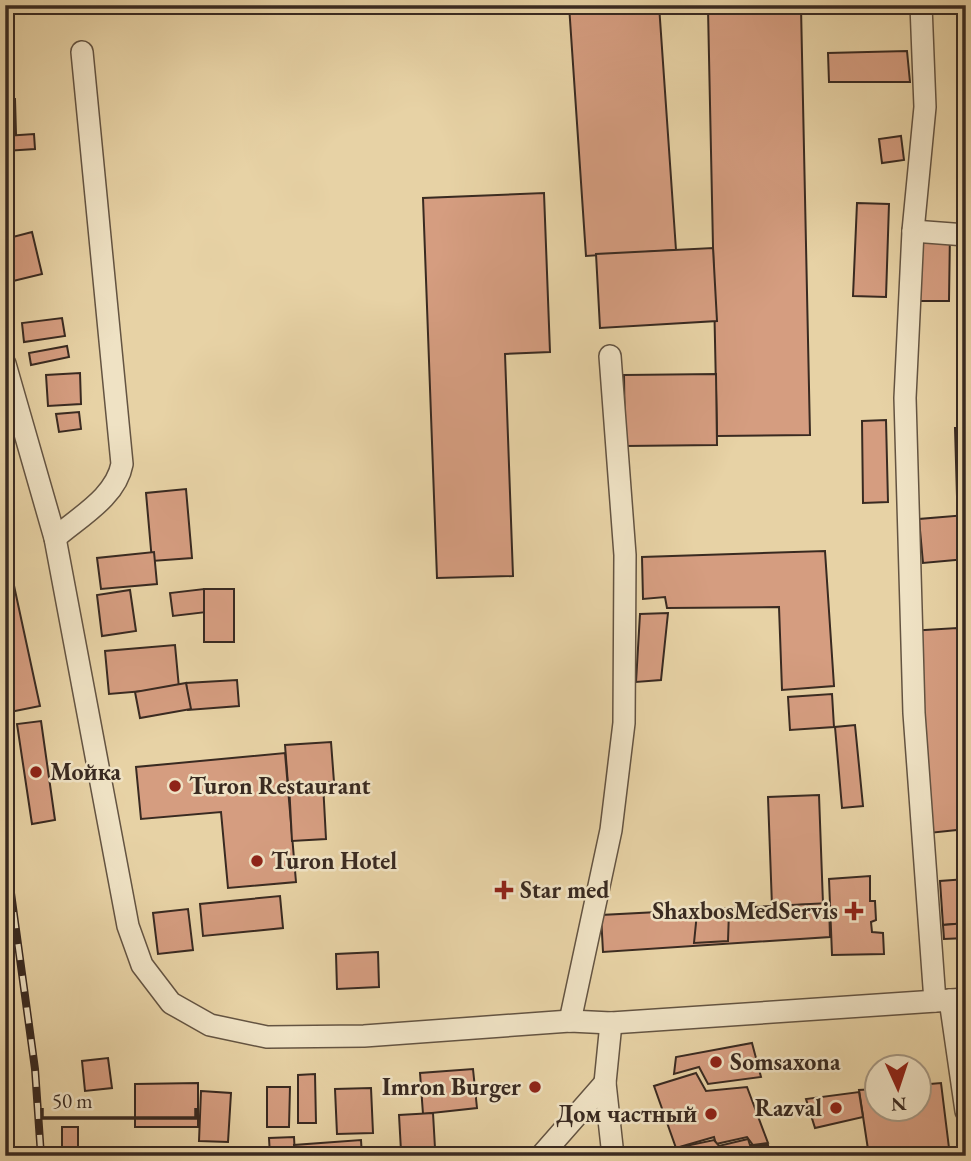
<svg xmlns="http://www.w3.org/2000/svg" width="971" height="1161" viewBox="0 0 971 1161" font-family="'EB Garamond',serif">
  <rect width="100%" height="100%" fill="#e7d2a5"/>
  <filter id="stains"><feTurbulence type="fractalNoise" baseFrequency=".00286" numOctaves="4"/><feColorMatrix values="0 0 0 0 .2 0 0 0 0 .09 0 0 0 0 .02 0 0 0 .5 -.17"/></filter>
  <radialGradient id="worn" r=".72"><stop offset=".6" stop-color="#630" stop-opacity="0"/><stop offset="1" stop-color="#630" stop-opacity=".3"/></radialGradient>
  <g fill="#d59d80" stroke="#392a21" stroke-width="2">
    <polygon points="569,5 659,5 676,250 586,256"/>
    <polygon points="801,7 810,435 717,436 708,9"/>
    <polygon points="907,51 910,82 829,82 828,53"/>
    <polygon points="15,99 16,134 5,134 5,100"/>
    <polygon points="34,134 35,149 5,151 5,136"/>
    <polygon points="901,136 904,160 882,163 879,139"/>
    <polygon points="544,193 550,352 505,354 513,576 437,578 423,198"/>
    <polygon points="857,203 889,204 886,297 853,296"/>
    <polygon points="913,231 950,232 949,301 912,301"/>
    <polygon points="32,232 42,274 5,283 5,239"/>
    <polygon points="713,248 717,321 600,328 596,254"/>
    <polygon points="62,318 65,336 24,342 22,323"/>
    <polygon points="67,346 69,357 31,365 29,353"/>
    <polygon points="80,373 81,404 48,406 46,375"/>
    <polygon points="716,374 717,445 625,446 624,375"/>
    <polygon points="79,412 81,429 59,432 56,414"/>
    <polygon points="886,420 888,502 863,503 862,421"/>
    <polygon points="955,428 966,428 966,496 957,496"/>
    <polygon points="186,489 192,558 152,561 146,493"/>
    <polygon points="966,515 966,559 923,563 919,519"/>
    <polygon points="5,544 40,706 5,713"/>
    <polygon points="825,551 834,686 782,690 779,607 667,608 665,597 643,599 642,557"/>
    <polygon points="154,552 157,584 101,589 97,558"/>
    <polygon points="204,589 207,612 173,616 170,593"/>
    <rect x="204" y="589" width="30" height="53"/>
    <polygon points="130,590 136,631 102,636 97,595"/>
    <polygon points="668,613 661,680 636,682 640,614"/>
    <polygon points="957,628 966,747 966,829 929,833 909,631"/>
    <polygon points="175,645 179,688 109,694 105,651"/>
    <polygon points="237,680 239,706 188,710 186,683"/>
    <polygon points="186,683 191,709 140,718 135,692"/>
    <polygon points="832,694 834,727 790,730 788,697"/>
    <polygon points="41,721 55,820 32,824 17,724"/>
    <polygon points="855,725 863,806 842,808 835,727"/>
    <polygon points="331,742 334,782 288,785 285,745"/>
    <polygon points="285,753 296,882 228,888 221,812 141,819 136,767"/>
    <polygon points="323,783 326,839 292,841 289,784"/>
    <polygon points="819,795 823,904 772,906 768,797"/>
    <polygon points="870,876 870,901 875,901 876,920 871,922 872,932 883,933 884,954 832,955 829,879"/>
    <polygon points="966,879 966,923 943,925 940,881"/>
    <polygon points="280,896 283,928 203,936 200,904"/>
    <polygon points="829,903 830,937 603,952 601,915"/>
    <polygon points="188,909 193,950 158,954 153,913"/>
    <polygon points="729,911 728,941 694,943 697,913"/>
    <polygon points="966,923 966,938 944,939 943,925"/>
    <polygon points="378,952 379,987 337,989 336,954"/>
    <polygon points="752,1043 761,1077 708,1084 699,1067 674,1074 676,1057"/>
    <polygon points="108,1058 112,1088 85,1091 82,1061"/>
    <polygon points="473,1069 477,1108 423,1114 420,1073"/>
    <polygon points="696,1073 706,1091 747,1087 768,1143 753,1145 747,1137 716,1144 714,1137 676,1148 654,1086"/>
    <polygon points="315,1074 316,1123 298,1123 298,1075"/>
    <polygon points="198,1083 198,1127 135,1127 135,1084"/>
    <polygon points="941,1083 950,1156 869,1156 859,1090 876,1089 876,1108 918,1108 918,1085"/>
    <polygon points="267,1087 290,1087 289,1127 267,1127"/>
    <polygon points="371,1088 373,1133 337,1134 335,1089"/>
    <polygon points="201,1091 231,1093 228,1142 199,1141"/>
    <polygon points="859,1092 863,1117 815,1128 806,1099"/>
    <polygon points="433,1113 435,1148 401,1151 399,1115"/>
    <rect x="62" y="1127" width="16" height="29"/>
    <polygon points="294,1137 295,1156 270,1156 269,1138"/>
    <polygon points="748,1139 750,1145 768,1145 770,1156 676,1156 676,1148 714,1140 719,1146"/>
    <polygon points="361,1140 362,1156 295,1156 294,1145"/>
  </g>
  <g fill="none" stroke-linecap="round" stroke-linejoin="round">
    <g stroke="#645442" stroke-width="24">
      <g id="minor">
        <polyline points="921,5 925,107 913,231 905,398 914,713 935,1001"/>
        <polyline points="913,231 966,235"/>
        <polyline points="5,364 55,538 128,926 142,965 171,1003 210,1025 267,1037 364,1036 570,1021 611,1023 966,999"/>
        <path d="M55,538c24,-21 61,-41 67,-74l-40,-412"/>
        <polyline points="950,1000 966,1111"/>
        <polyline points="570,1021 611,830 624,723 625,555 610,356"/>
        <polyline points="611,1023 605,1083 613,1156"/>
        <polyline points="541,1156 605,1083"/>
      </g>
    </g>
    <use href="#minor" stroke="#efe2c4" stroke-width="21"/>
    <g stroke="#392a21" stroke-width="8">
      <polyline id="rail" points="5,849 35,1069 41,1156"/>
    </g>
    <use href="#rail" stroke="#efe2c4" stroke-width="5" stroke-dasharray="16" stroke-linecap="butt"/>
  </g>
  <g fill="#8f2418" stroke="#efe2c4" stroke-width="2.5">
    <circle cx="36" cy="772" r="7"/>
    <circle cx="175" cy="786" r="7"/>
    <circle cx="257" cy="861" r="7"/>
    <path d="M500.5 879.5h7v7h7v7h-7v7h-7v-7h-7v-7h7z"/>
    <path d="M850.5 900.5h7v7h7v7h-7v7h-7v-7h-7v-7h7z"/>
    <circle cx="716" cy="1062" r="7"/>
    <circle cx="535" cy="1087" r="7"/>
    <circle cx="836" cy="1108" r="7"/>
    <circle cx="711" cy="1114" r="7"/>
  </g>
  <g text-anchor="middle" stroke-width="5" stroke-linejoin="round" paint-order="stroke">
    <g font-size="24" font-weight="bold" fill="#392a21" stroke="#efe2c4" text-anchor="start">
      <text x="50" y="780">Мойка</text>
      <text x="189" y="794">Turon Restaurant</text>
      <text x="271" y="869">Turon Hotel</text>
      <text x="520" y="898">Star med</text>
      <text x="838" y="919" text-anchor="end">ShaxbosMedServis</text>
      <text x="730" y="1070">Somsaxona</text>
      <text x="521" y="1095" text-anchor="end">Imron Burger</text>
      <text x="822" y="1116" text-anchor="end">Razval</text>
      <text x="697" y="1122" text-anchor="end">Дом частный</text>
    </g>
  </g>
  <rect width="971" height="1161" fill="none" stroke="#e7d2a5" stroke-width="28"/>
  <rect x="7" y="7" width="957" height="1147" fill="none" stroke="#392a21" stroke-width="3.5"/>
  <rect x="14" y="14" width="943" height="1133" fill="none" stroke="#392a21" stroke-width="2"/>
  <g transform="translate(898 1088) rotate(177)"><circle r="33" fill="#efe2c4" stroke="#a69883" stroke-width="2"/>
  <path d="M0-5L12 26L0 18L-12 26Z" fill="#8f2418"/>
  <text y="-10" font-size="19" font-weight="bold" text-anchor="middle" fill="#392a21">N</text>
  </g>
  <path d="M42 1108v10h154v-10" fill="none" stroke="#392a21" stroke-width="3.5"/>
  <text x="52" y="1108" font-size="21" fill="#392a21" stroke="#efe2c4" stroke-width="5" paint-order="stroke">50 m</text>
  <rect width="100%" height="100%" filter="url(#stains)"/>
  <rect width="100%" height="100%" fill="url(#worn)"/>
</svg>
